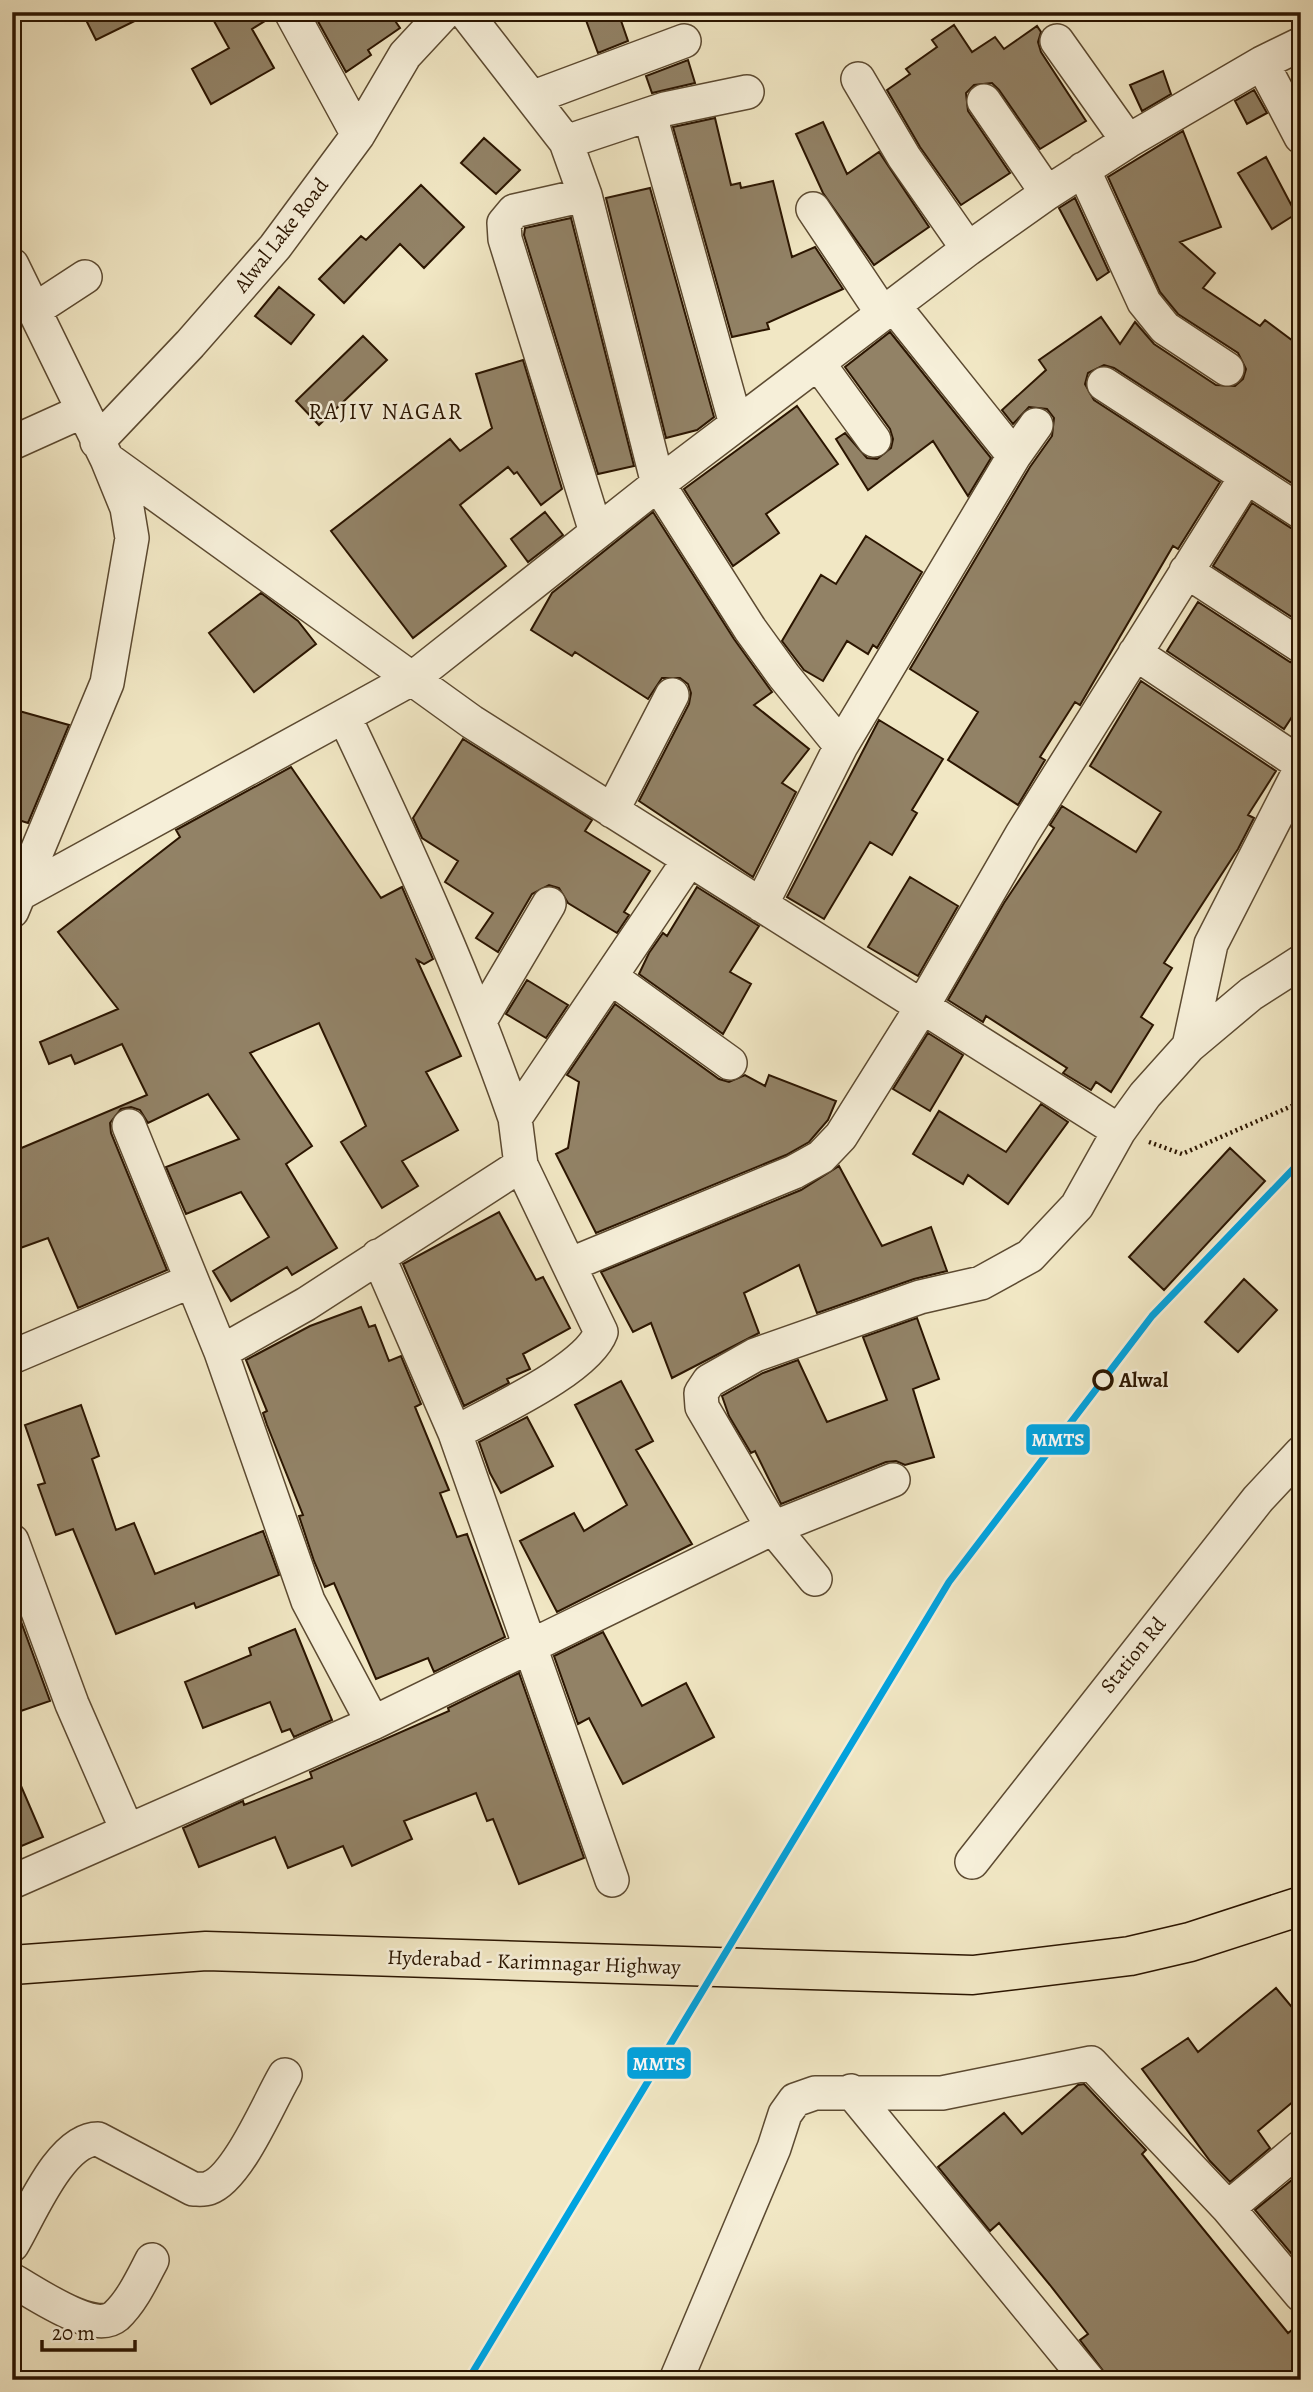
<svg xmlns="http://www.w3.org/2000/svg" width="1313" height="2392" font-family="Alegreya,serif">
<rect width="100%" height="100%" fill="#f1e7c4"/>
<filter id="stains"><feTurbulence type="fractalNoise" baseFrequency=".00286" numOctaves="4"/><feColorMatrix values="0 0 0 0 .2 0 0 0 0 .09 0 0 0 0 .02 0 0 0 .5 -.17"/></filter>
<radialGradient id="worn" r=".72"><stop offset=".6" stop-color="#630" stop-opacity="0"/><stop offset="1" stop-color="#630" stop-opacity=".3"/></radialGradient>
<!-- building -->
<path fill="#928266" stroke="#2b1500" stroke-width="2" d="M82,12H153L96,40Z
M229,12H272L273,16L252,29L274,68L211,104L192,69L229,48L214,21Z
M321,12H389L400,28L368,50L371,55L346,72L315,16Z
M583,12H618L628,41L598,53Z
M954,25L972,52L995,37L1004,49L1037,26L1041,32L1038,42L1041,52L1086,121L1040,149L999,90L992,83L974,85L966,93L968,111L1010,173L961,205L920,147L887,90L910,74L906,69L937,47L932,40Z
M688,60L695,83L652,93L646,76Z
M1163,71L1171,94L1142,111L1130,85Z
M1254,90L1267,113L1247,124L1235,101Z
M715,118L731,185L740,183L741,188L773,181L792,257L815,247L843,289L767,323L769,329L732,337L673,127Z
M823,122L847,174L879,152L929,227L874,265L823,193L796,134Z
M1183,131L1221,227L1180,242L1215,273L1203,288L1260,326L1265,320L1301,347V489L1114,368L1104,365L1088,373L1085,384L1094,400L1220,482L1178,549L1173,546L1080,705L1075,702L1040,757L1045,760L1018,805L948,760L978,712L910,669L1030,467L1052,436L1054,418L1047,409L1029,407L1013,424L1002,410L1046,370L1039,360L1101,317L1120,344L1135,322L1154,344L1216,385L1235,386L1243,379L1246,369L1238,353L1178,314L1160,292L1108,177Z
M484,138L520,170L496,194L461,163Z
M1266,157L1296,214L1272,229L1238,173Z
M421,185L464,227L424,268L400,244L344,303L319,279L361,236L366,240Z
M650,188L714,417L697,430L666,438L606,198Z
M1075,198L1109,272L1097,280L1059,208Z
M571,218L634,466L598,474L524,235L525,228Z
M279,287L314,315L291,344L255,316Z
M890,332L991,458L968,496L933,441L868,490L836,439L845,433L867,458L877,459L891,448L893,439L890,429L845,367Z
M363,336L387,360L319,425L296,401Z
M523,360L562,489L541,505L517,472L514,474L508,467L460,505L506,566L413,638L331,531L450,439L460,451L492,428L476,374Z
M797,406L838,464L766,514L779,533L733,566L684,489Z
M1252,503L1291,528L1301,531V623L1213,566Z
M545,512L563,535L528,562L511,539Z
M653,512L734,639L772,692L754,705L809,749L782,783L796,792L753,877L639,801L689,704L691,693L688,684L680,678H662L648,699L575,652L572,656L531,630L552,593Z
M866,536L922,572L877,648L873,645L868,654L847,641L823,681L804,670L782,641L821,575L836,584Z
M261,593L298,621L316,644L254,692L209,633Z
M1198,602L1290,662L1301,665V703L1284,729L1167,651Z
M1141,681L1276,771L1248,815L1254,818L1238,849L1164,963L1172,968L1141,1017L1153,1025L1111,1092L1096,1082L1091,1090L1063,1073L1067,1068L986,1016L983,1022L948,1000L1004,903L1054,828L1050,825L1062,806L1136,852L1161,812L1090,766Z
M12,709L69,725L28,823L12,818Z
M879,720L943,759L912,810L917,813L892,855L870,842L824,919L787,897Z
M463,739L592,820L585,831L650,871L624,912L629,915L617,933L568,903L559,888L549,885L532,894L498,952L476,938L493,913L445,882L458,861L422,838L413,818Z
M291,767L381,898L402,887L433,959L424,964L417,960L461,1056L426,1072L458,1130L402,1161L418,1186L382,1208L341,1142L366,1126L319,1023L250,1053L312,1146L286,1164L337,1248L292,1275L287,1267L231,1301L213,1271L269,1237L241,1192L186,1214L166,1167L239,1139L208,1094L148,1123L140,1110L131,1107L121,1109L110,1123L111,1133L167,1270L78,1308L48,1238L12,1251V1152L147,1095L122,1044L75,1064L71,1055L49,1064L40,1042L118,1009L58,932L180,837L176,830Z
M910,877L958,906L918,976L868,947Z
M697,887L759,926L730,972L751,984L723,1034L639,974L649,953L663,933L667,936Z
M527,980L568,1005L546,1038L506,1014Z
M615,1004L719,1079L729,1082L745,1075L765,1086L769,1075L836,1101L828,1120L809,1142L786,1155L596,1233L556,1154L568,1148L579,1082L567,1075Z
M928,1033L963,1055L930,1111L893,1089Z
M1041,1104L1068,1122L1008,1204L968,1175L963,1184L913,1154L939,1111L1006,1152Z
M1230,1148L1265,1181L1164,1290L1129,1257Z
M839,1166L882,1246L931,1227L947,1271L914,1279L817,1313L799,1265L744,1293L759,1333L672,1378L651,1323L633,1332L601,1272L801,1190Z
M499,1212L536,1280L543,1277L570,1328L523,1354L530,1369L507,1379L509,1383L464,1406L403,1264Z
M1244,1279L1277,1310L1238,1352L1205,1322Z
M361,1307L369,1327L375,1325L389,1361L401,1356L421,1404L415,1407L449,1490L440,1493L457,1537L467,1534L505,1637L434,1672L428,1658L376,1679L334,1583L325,1587L314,1561L299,1516L303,1515L267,1425L263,1413L267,1411L246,1360L310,1326Z
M917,1318L939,1379L913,1389L934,1457L905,1465L896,1461L886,1462L781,1504L755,1451L751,1453L729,1416L722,1396L763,1373L798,1360L827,1422L887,1400L863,1337Z
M621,1381L653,1441L636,1450L692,1544L557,1612L520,1541L574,1513L584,1531L627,1505L575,1405Z
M81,1405L99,1456L92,1459L116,1530L134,1523L155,1574L263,1531L279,1575L196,1608L194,1603L116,1634L73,1529L56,1535L38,1485L45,1483L25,1425Z
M527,1417L553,1466L501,1493L490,1473L479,1442Z
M12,1597L50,1701L12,1714Z
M295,1629L332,1720L294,1737L290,1729L282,1732L270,1702L203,1728L185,1682L251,1655L249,1648Z
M603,1632L642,1706L686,1683L714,1737L623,1784L589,1718L578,1724L554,1656Z
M519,1673L584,1858L519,1884L493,1819L487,1821L476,1793L404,1821L412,1839L352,1866L343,1846L288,1868L275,1837L199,1867L183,1828L243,1801L244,1805L312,1778L310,1772L449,1711L448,1708Z
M12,1765L43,1837L12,1850Z
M1276,1988L1301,2018V2095L1258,2131L1270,2148L1230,2182L1210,2161L1142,2069L1188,2038L1198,2052Z
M1084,2084L1146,2150L1142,2154L1288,2333L1301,2323V2380H1110L1080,2340L1088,2334L1050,2285L999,2223L990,2231L938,2167L1004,2113L1022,2134L1078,2085Z
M1298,2175L1301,2179V2265L1255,2210Z"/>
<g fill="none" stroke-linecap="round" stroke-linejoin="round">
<!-- minor casing -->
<g stroke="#5c4a31" stroke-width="36">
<path id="minor" d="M291,12L358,135
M465,12L566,142L585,195L658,484L750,629L784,676L841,746
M1057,41L1128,141
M1262,63L1301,137
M858,79L904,157L968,249
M534,97L684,41
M984,101L1047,193
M653,115V126L736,424
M566,142L665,109L747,92
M1083,169L1144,302L1165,328L1227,369
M585,195L514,211L504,223L505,239L596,532
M813,209L883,314
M12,265L107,459L127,508L132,538L107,683L12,911
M893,305L1014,456
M36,309L85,277
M818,363L874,440
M1104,384L1301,512
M97,442L190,344L275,247L358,135L405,55L445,12
M12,443L83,411
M107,459L472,722L1119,1131
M1186,571L1301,646
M1135,653L1301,764
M612,811L672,695
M21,893L344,716
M761,905L841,746L1014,456L1036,425
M612,978L730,1063
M481,1019L549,904
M1189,1046L1251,994L1301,962
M515,1118C467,980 407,848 344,716L413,678L658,484L968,249L1047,193L1128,141L1262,63L1301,44
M129,1126L221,1352L308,1601L373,1723
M378,1256L455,1433L612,1880
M569,1265L794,1172L821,1157L841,1136L922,1007L1022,834L1246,477
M221,1352L306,1304L521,1165L515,1118L689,860
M12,1357L191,1281
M455,1433C492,1412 587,1370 601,1332L521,1165
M12,1541L72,1704L127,1830
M815,1579L773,1528L702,1407L701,1393L709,1381L755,1355L920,1297L981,1283L1030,1256L1077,1206L1119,1131L1145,1095L1189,1046L1211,944L1301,768
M972,1862L1258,1499L1301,1453
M12,1882L373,1723L773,1528L893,1480
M851,2091L1088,2380
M1228,2208L1301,2147
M12,2245C30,2215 60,2139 98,2139L193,2189C198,2189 204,2190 209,2188C238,2178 269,2102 285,2075
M12,2280C34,2292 94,2335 116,2316C132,2301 142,2279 152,2260
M676,2380L774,2148L785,2114L795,2100L815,2093H942L1091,2063L1228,2208L1301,2295"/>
</g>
<!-- major casing -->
<g stroke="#2b1500" stroke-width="41">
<path id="major" d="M12,1965L206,1951L973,1975L1130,1956L1190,1942L1301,1906"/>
</g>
<!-- path -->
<path stroke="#2b1500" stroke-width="4.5" stroke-dasharray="2 3.5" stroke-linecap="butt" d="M1149,1142L1182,1154L1301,1102"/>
<!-- minor -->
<use href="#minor" stroke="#f6efd9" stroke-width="33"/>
<!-- major -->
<use href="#major" stroke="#f1e7c4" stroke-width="38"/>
<!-- rail-1 casing -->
<g stroke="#f6efd9" stroke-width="12">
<path id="rail-1" d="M468,2380L949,1582L1152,1316L1301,1161"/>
</g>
<!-- rail-1 -->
<use href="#rail-1" stroke="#00a3e0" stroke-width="7"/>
</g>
<!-- markers -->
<circle fill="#f6efd9" stroke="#2b1500" stroke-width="3.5" cx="1103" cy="1380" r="9"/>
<g text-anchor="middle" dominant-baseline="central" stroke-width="5" stroke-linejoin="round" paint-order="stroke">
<!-- street labels -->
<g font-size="21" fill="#2b1500" stroke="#f6efd9">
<text transform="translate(281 235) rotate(-52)">Alwal Lake Road</text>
<text transform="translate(1133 1655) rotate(-51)">Station Rd</text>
<text transform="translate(534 1962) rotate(2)">Hyderabad - Karimnagar Highway</text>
</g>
<!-- stop labels -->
<g font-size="21" font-weight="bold" fill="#2b1500" stroke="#f6efd9" text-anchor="start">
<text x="1119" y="1380">Alwal</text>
</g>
<!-- neighbourhood labels -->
<g font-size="23" letter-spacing="2" fill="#2b1500" stroke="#f6efd9">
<text x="386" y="411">RAJIV NAGAR</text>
</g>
</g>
<g stroke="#f6efd9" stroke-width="2.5">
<rect x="1025" y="1423" width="66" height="33" rx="7" fill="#00a3e0"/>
<rect x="626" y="2046" width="66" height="34" rx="7" fill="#00a3e0"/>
</g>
<g font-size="19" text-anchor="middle" font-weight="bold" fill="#fff">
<text x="1058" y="1446">MMTS</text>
<text x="659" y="2070">MMTS</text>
</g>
<!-- margin -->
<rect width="1313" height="2392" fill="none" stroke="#f1e7c4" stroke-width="42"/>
<rect x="14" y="14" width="1285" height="2364" fill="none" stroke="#2b1500" stroke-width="3.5"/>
<rect x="21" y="21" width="1271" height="2350" fill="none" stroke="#2b1500" stroke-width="2"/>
<!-- scale -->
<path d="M42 2340v10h93v-10" fill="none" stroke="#2b1500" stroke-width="3.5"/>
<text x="52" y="2340" font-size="21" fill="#2b1500" stroke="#f6efd9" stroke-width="5" paint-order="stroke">20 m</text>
<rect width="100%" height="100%" filter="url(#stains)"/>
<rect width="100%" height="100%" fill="url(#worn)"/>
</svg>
